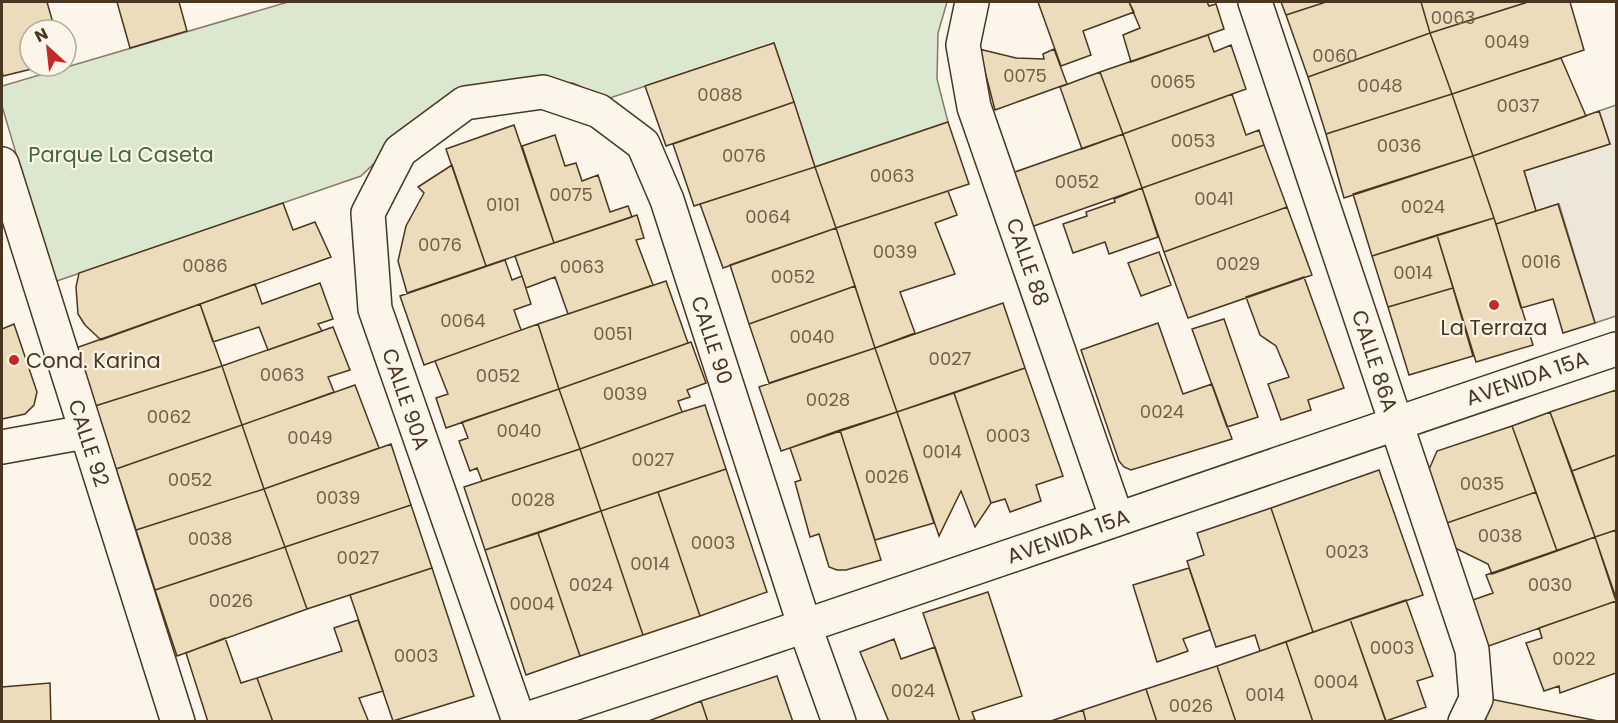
<svg xmlns="http://www.w3.org/2000/svg" width="1618" height="723" font-family="Poppins,sans-serif">
<rect width="100%" height="100%" fill="#fbf6e9"/>
<!-- green -->
<path fill="#dce7d0" stroke="#887966" stroke-width="1.5" d="M288,2H947L938,33L937,79L948,122L815,167L774,43L607,99L573,83L521,79L416,123L361,176L54,282L2,106V86Z"/>
<!-- parking -->
<path fill="#ede7d9" stroke="#887966" stroke-width="1.5" d="M1616,105V316L1595,323L1559,204L1536,211L1524,171L1610,144L1599,111Z"/>
<!-- building -->
<path fill="#ecdcbc" stroke="#4a3520" stroke-width="1.5" d="M2,2H47L55,30H30V66H44L3,76L2,70Z
M117,2H179L187,31L130,48Z
M1038,2H1129L1134,12L1083,31L1091,55L1061,66Z
M1129,2H1207L1209,6L1216,4L1224,29L1131,62L1123,35L1140,28Z
M1281,2H1326L1286,15Z
M1326,2H1421L1430,33L1308,77L1286,15Z
M1421,2H1528L1430,33Z
M1528,2H1570L1584,50L1452,94L1430,33Z
M1430,33L1452,94L1326,134L1308,77Z
M1208,35L1214,52L1231,45L1246,89L1123,134L1100,72Z
M774,43L794,102L666,146L645,86Z
M979,49L1016,58L1044,59L1043,54L1054,49L1067,84L995,110Z
M1561,58L1586,116L1473,156L1452,94Z
M1100,72L1123,134L1082,149L1060,87Z
M1232,94L1246,135L1259,130L1264,145L1142,188L1123,134Z
M1452,94L1473,156L1344,198L1326,134Z
M794,102L815,167L694,206L673,144Z
M1599,111L1610,144L1524,171L1536,211L1496,224L1473,156Z
M948,122L969,184L836,228L815,167Z
M514,125L554,243L486,266L446,149Z
M1123,134L1142,188L1031,227L1012,173Z
M555,135L565,166L576,163L582,181L598,175L610,212L628,206L632,217L554,243L522,146Z
M1264,145L1287,207L1164,252L1142,188Z
M1473,156L1494,218L1372,256L1353,194Z
M452,165L486,266L407,293L398,261L406,226L424,193L418,187Z
M815,167L836,228L723,268L700,204Z
M1142,188L1158,237L1109,254L1105,242L1073,253L1063,224L1087,216L1086,212L1115,202L1114,199Z
M948,191L957,215L935,223L955,274L900,292L915,333L875,348L836,228Z
M283,203L293,230L315,222L331,257L101,340L85,325L78,314L76,287L79,273Z
M1558,204L1595,323L1563,333L1553,299L1521,308L1496,224Z
M1287,207L1312,275L1188,318L1164,252Z
M637,215L644,238L636,240L653,285L568,314L555,277L526,288L515,256Z
M1494,218L1533,345L1476,362L1437,235Z
M836,228L855,286L749,324L730,265Z
M1437,235L1453,288L1388,307L1372,256Z
M1159,252L1171,285L1141,296L1128,263Z
M505,260L512,280L522,276L531,304L514,310L521,330L424,365L400,296Z
M1304,277L1344,388L1308,400L1311,410L1281,420L1268,384L1289,377L1276,346L1260,335L1246,297Z
M666,281L688,343L559,389L538,324Z
M320,283L333,319L318,324L322,331L268,350L259,327L213,342L200,304L255,284L262,304Z
M855,286L875,348L769,383L749,324Z
M1453,288L1473,356L1409,375L1388,307Z
M1003,303L1025,368L897,412L875,348Z
M200,304L222,366L95,406L76,348Z
M1224,319L1258,417L1227,427L1192,329Z
M1158,323L1183,394L1212,384L1232,439L1131,470L1124,467L1119,461L1081,350Z
M14,324L37,392L34,405L25,414L2,419V329Z
M538,324L559,389L446,428L436,398L448,394L435,361Z
M333,327L350,370L328,377L334,392L242,425L222,366Z
M691,342L706,383L687,390L690,397L678,401L682,412L580,449L559,389Z
M875,348L897,412L781,451L759,387Z
M222,366L242,425L116,469L95,406Z
M1025,368L1063,476L1036,485L1041,501L1010,512L1005,499L991,503L954,393Z
M355,385L379,448L264,489L242,425Z
M559,389L580,449L482,481L477,468L470,471L459,441L468,438L462,422Z
M1616,390V455L1572,471L1550,412Z
M954,393L991,503L975,527L961,491L939,536L897,412Z
M705,405L726,469L601,511L580,449L682,412Z
M897,412L934,523L875,540L840,430Z
M1550,412L1595,537L1557,551L1512,426Z
M242,425L264,489L136,530L116,469Z
M1512,426L1536,492L1444,524L1427,474L1437,451Z
M840,430L881,560L846,570H837L829,567L819,534L810,537L795,482L801,480L790,448Z
M391,444L411,505L285,547L264,489Z
M580,449L601,511L485,550L464,487Z
M1616,455V530L1595,537L1572,471Z
M726,469L767,592L700,616L658,492Z
M1379,470L1423,595L1313,632L1271,508Z
M264,489L285,547L155,590L136,530Z
M658,492L700,616L643,635L601,511Z
M1536,492L1557,551L1492,574L1488,564L1451,546L1444,524Z
M411,505L432,568L307,609L285,547Z
M1271,508L1313,632L1260,651L1255,635L1216,647L1187,561L1204,555L1197,533Z
M601,511L643,635L580,656L538,533Z
M1616,530V598L1595,537Z
M538,533L580,656L526,675L485,550Z
M1595,537L1616,601L1483,648L1467,602L1493,593L1486,575Z
M285,547L307,609L177,656L155,590Z
M432,568L474,696L393,721L350,595Z
M1189,568L1210,630L1183,639L1188,651L1157,662L1133,585Z
M988,592L1022,696L972,712L975,720L960,722L923,613Z
M1406,600L1433,676L1417,681L1426,707L1386,721L1350,619Z
M1616,601V673L1560,693L1559,686L1544,691L1526,643L1542,638L1539,628Z
M1350,619L1386,722H1313L1286,642Z
M358,620L383,691L359,698L368,720L362,722H273L257,678L342,651L334,628Z
M225,638L241,683L257,678L273,722H208L186,653Z
M894,639L901,659L935,647L960,722H889L860,652Z
M1286,642L1313,722H1236L1217,666Z
M1217,666L1236,722H1157L1146,689Z
M777,676L793,722H708L701,701Z
M50,683L51,722H2V687Z
M1146,689L1157,722H1086L1083,710Z
M1490,699L1603,722H1485Z
M701,701L708,722H646Z
M1083,710L1086,722H1048Z"/>
<g fill="none" stroke-linecap="round" stroke-linejoin="round">
<!-- street casing -->
<g stroke="#4a3520" stroke-width="36">
<path id="street" d="M972,2L963,45L974,107L1117,519
M1255,2L1472,650L1476,699L1465,722
M2,164L178,722
M2,447L85,432
M519,721L375,309L368,213L400,151L465,103L543,92L599,111L643,144L667,200L805,627L839,722
M518,722C886,601 1250,472 1616,349"/>
</g>
<!-- street -->
<use href="#street" stroke="#fbf6e9" stroke-width="33"/>
</g>
<!-- markers -->
<g fill="#c62828" stroke="#fbf6e9" stroke-width="2">
<circle cx="1494" cy="305" r="6"/>
<circle cx="14" cy="360" r="6"/>
</g>
<g text-anchor="middle" dominant-baseline="central" stroke-width="4.5" stroke-linejoin="round" paint-order="stroke">
<!-- number labels -->
<g font-size="18" fill="#725f47">
<text x="1453" y="17">0063</text>
<text x="1507" y="41">0049</text>
<text x="1335" y="55">0060</text>
<text x="1025" y="75">0075</text>
<text x="1173" y="81">0065</text>
<text x="1380" y="85">0048</text>
<text x="720" y="94">0088</text>
<text x="1518" y="105">0037</text>
<text x="1193" y="140">0053</text>
<text x="1399" y="145">0036</text>
<text x="744" y="155">0076</text>
<text x="892" y="175">0063</text>
<text x="1077" y="181">0052</text>
<text x="571" y="194">0075</text>
<text x="1214" y="198">0041</text>
<text x="503" y="204">0101</text>
<text x="1423" y="206">0024</text>
<text x="768" y="216">0064</text>
<text x="440" y="244">0076</text>
<text x="895" y="251">0039</text>
<text x="1541" y="261">0016</text>
<text x="1238" y="263">0029</text>
<text x="205" y="265">0086</text>
<text x="582" y="266">0063</text>
<text x="1413" y="272">0014</text>
<text x="793" y="276">0052</text>
<text x="463" y="320">0064</text>
<text x="613" y="333">0051</text>
<text x="812" y="336">0040</text>
<text x="950" y="358">0027</text>
<text x="282" y="374">0063</text>
<text x="498" y="375">0052</text>
<text x="625" y="393">0039</text>
<text x="828" y="399">0028</text>
<text x="1162" y="411">0024</text>
<text x="169" y="416">0062</text>
<text x="519" y="430">0040</text>
<text x="1008" y="435">0003</text>
<text x="310" y="437">0049</text>
<text x="942" y="451">0014</text>
<text x="653" y="459">0027</text>
<text x="887" y="476">0026</text>
<text x="190" y="479">0052</text>
<text x="1482" y="483">0035</text>
<text x="338" y="497">0039</text>
<text x="533" y="499">0028</text>
<text x="1500" y="535">0038</text>
<text x="210" y="538">0038</text>
<text x="713" y="542">0003</text>
<text x="1347" y="551">0023</text>
<text x="358" y="557">0027</text>
<text x="650" y="563">0014</text>
<text x="591" y="584">0024</text>
<text x="1550" y="584">0030</text>
<text x="231" y="600">0026</text>
<text x="532" y="603">0004</text>
<text x="1392" y="647">0003</text>
<text x="416" y="655">0003</text>
<text x="1574" y="658">0022</text>
<text x="1336" y="681">0004</text>
<text x="913" y="690">0024</text>
<text x="1265" y="694">0014</text>
<text x="1191" y="705">0026</text>
</g>
<!-- park labels -->
<g font-size="21" fill="#436837" stroke="#fbf6e9">
<text x="121" y="154">Parque La Caseta</text>
</g>
<!-- street labels -->
<g font-size="21" fill="#4a3520" stroke="#fbf6e9">
<text transform="translate(1028 262) rotate(71)">CALLE 88</text>
<text transform="translate(712 340) rotate(72)">CALLE 90</text>
<text transform="translate(1375 361) rotate(72)">CALLE 86A</text>
<text transform="translate(1527 378) rotate(-19)">AVENIDA 15A</text>
<text transform="translate(406 399) rotate(71)">CALLE 90A</text>
<text transform="translate(89 443) rotate(72)">CALLE 92</text>
<text transform="translate(1068 536) rotate(-19)">AVENIDA 15A</text>
</g>
<!-- poi labels -->
<g font-size="21" fill="#4a3520" stroke="#fbf6e9">
<text x="1494" y="327">La Terraza</text>
<text x="26" y="360" text-anchor="start">Cond. Karina</text>
</g>
</g>
<!-- border -->
<rect width="1618" height="723" fill="none" stroke="#4a3520" stroke-width="6"/>
<!-- north arrow -->
<g transform="translate(48 48) rotate(333)"><circle r="28" fill="#fbf6e9" stroke="#b4a999" stroke-width="1.5"/>
<path d="M0-4.5L10 22L0 15L-10 22Z" fill="#c62828"/>
<text y="-9" font-size="16" font-weight="bold" text-anchor="middle" fill="#4a3520">N</text>
</g>
</svg>
